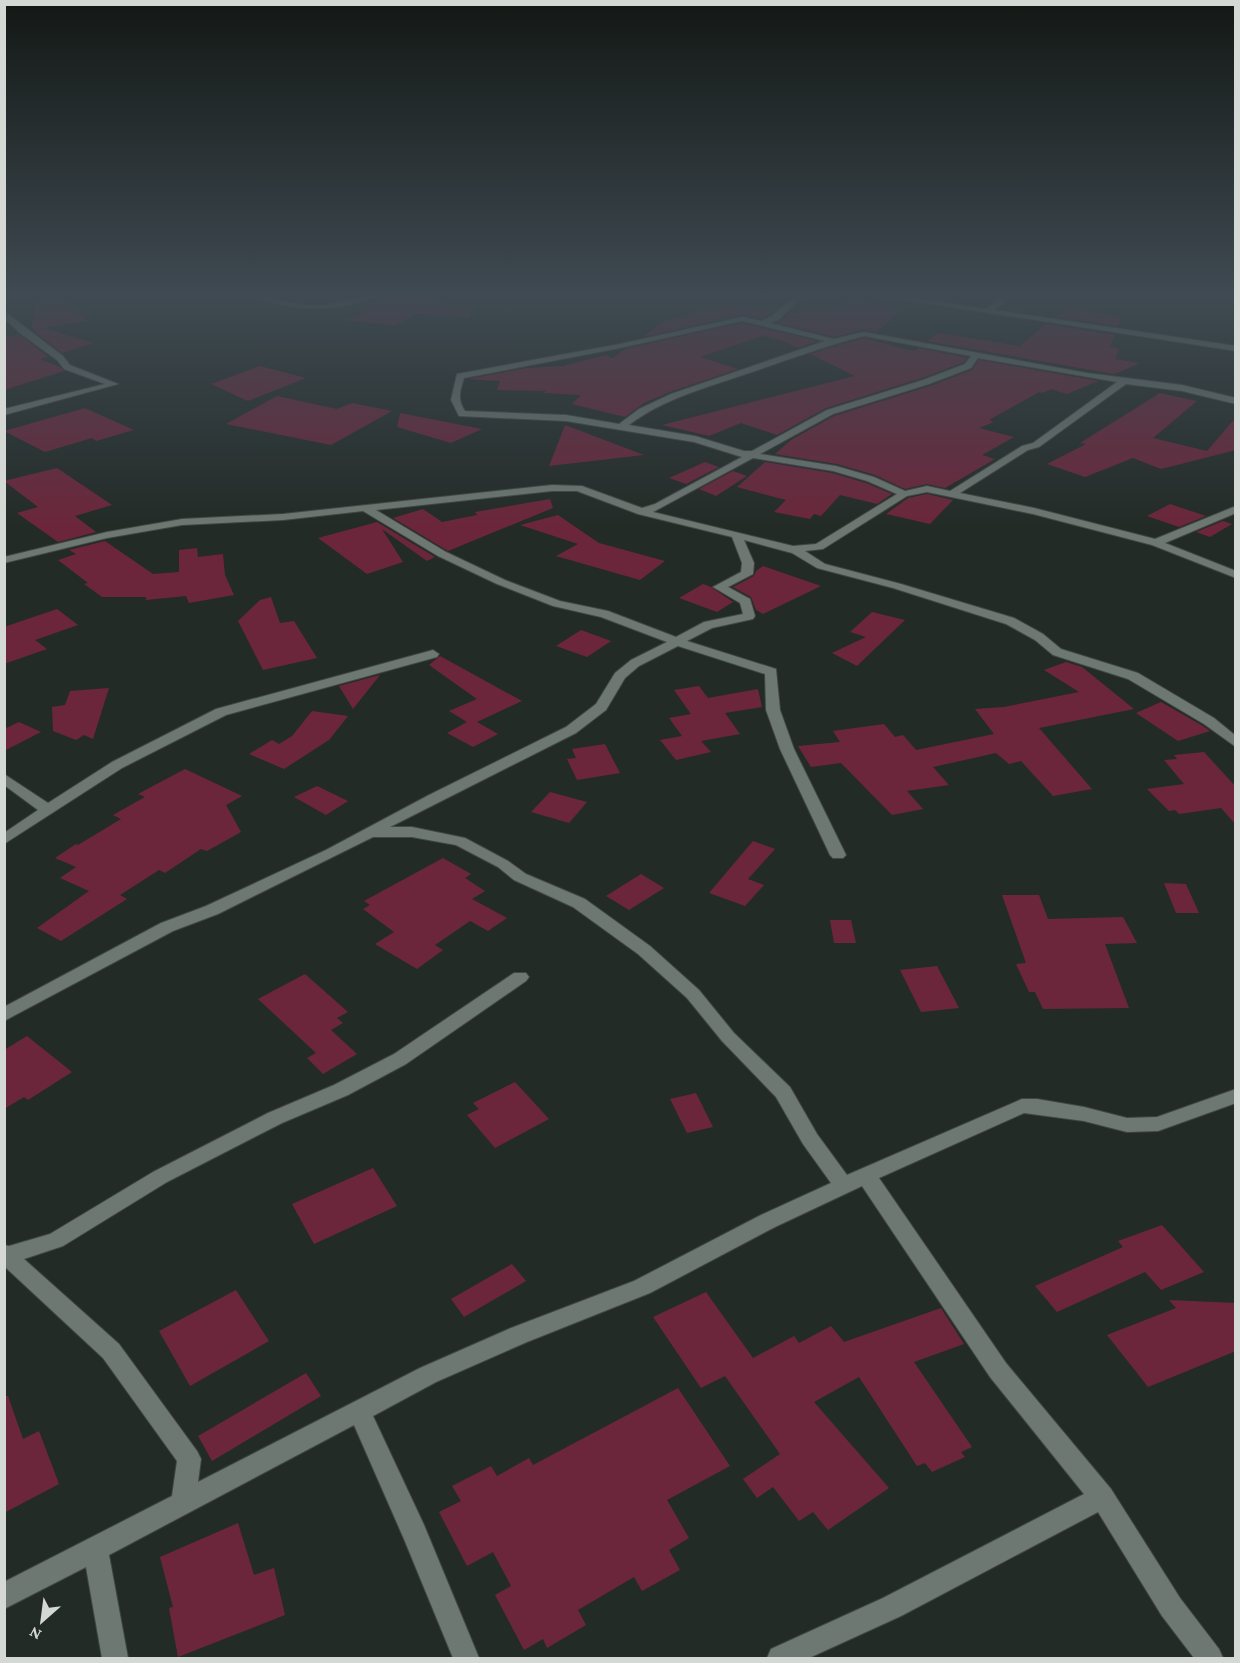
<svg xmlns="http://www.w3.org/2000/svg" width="1240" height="1663" font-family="'Crimson Pro',serif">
<rect width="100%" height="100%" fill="#232b27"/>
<!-- building -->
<path fill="#6c263b" d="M34,294H58L88,321L44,328L93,343L62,353L32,329Z
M402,294H421L470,312L469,318L416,314L395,326L344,320L372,308L362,304Z
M847,300L903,308L877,332L863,330L834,337L778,323L790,312L800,313L802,309L834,311Z
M725,303L776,310L761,319L742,315L643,337L664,321Z
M1068,309L1122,316L1118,326L1054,317Z
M742,323L817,341L798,348L784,341L762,336L700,357L738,369L670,392L644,403L625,417L572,404L581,395L544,393L546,391L497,390L500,381L468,379L527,368L563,366L606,355L613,358L625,349Z
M1046,324L1115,335L1110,347L1119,349L1115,359L1140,363L1114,374L927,341L938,333L1020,346Z
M18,334L49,357L40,359L60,367L64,371L4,390V338Z
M864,338L904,349L915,351L919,348L967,358L964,362L922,378L826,408L777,435L741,423L709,436L662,425L855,376L810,354Z
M979,360L1098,381L1067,394L1051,389L1043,393L1039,392L989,420L994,422L979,428L1014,437L982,455L995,459L945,488L927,484L905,489L875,475L837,464L775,454L791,440L834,416L930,386L972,370Z
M260,366L306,378L248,401L211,384Z
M1160,393L1197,401L1153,438L1207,451L1236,417V450L1161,469L1133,458L1085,477L1047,464L1086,444L1080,443Z
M277,396L337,409L352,403L392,411L331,445L226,424Z
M85,408L134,430L96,441L92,438L45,452L4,431Z
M400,413L482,429L451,443L397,427Z
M565,425L644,455L549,466Z
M705,462L719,467L686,484L669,478Z
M765,462L832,473L866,483L892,494L877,504L840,495L821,516L814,514L810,519L774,512L786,500L737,487Z
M57,468L112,505L75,516L96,532L58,542L17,513L38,507L4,481Z
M733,471L747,476L716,496L699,489Z
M927,494L953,500L930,524L886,514L908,498Z
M550,499L553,508L448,551L393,518L423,509L442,522L477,515L475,512Z
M1170,504L1206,516L1179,527L1147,516Z
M558,515L599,543L665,561L640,580L556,556L578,544L520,525Z
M1223,521L1232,524L1210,537L1196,532Z
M377,522L435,557L427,561L382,529L403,562L367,574L318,538Z
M105,541L153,574L179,572V550L197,548L198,557L223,554L225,575L234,595L189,603L186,596L146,600V597H102L84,584L88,583L58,560L76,554L69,550Z
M763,566L789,575L821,586L763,614L756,610L751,597L733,587L754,576L756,571Z
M703,584L711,587L733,602L717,612L679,598Z
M271,597L280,623L294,621L317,658L263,670L238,621L260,600Z
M57,609L78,625L35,640L47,649L4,664V627Z
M872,612L905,620L857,666L832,653L866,637L850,632Z
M581,630L611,641L587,657L556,646Z
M440,656L522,701L477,722L498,734L473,747L447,733L467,722L449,711L477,699L429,665Z
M1066,662L1082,667L1134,709L1039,728L1092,789L1053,796L1021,761L1009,764L996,753L933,767L949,785L907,791L923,809L892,815L841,763L811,767L798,746L840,742L833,731L884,724L895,737L903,735L916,750L994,734L975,709L1004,707L1079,692L1044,670Z
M380,675L353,709L339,686Z
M699,686L708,698L758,689L762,707L725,713L740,734L701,741L711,752L676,760L660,740L682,736L669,718L691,714L674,690Z
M109,688L93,739L84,735L76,740L53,731L52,707L65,705L70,691Z
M1161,702L1203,726L1210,731L1178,741L1136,713Z
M312,711L348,716L329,740L284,769L249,754L272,740L279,744L292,736Z
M19,722L41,732L4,751V729Z
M605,744L620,773L577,780L567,759L576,758L572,749Z
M1204,752L1236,787V825L1221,808L1179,814L1175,810L1169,811L1147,789L1184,784L1164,760L1177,759L1174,755Z
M185,769L242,796L226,805L241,832L207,851L201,849L165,873L159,870L120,895L127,899L61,941L37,928L89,891L60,878L76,867L55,858L76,844L78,845L121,819L113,815L145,797L138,794Z
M317,786L348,801L326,815L294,797Z
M550,792L587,802L569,823L531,812Z
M753,841L775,849L748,879L764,885L745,906L709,893Z
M443,858L471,874L465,878L485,891L472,899L507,918L488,931L470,921L435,945L443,950L417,969L375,944L394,932L363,909L370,905L364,901Z
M641,874L664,888L629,910L606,896Z
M1164,883L1186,884L1199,913H1176Z
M1002,895H1039L1048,919L1123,917L1137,943L1105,944L1129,1008L1043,1009L1035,992H1029L1016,964L1026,963Z
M830,920H851L856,943H834Z
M937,966L959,1008L921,1012L900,970Z
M305,974L348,1012L337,1018L343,1023L331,1030L357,1054L323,1074L307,1058L316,1053L258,999Z
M27,1036L72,1072L28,1100L24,1097L4,1109V1050Z
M515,1082L549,1119L495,1148L467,1115L479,1109L473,1103Z
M696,1093L713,1127L687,1133L670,1099Z
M373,1168L397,1206L314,1244L292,1204Z
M1162,1225L1204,1272L1161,1290L1145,1272L1057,1312L1035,1286L1123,1247L1118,1241Z
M512,1264L526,1281L464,1317L451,1299Z
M236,1290L269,1341L190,1386L159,1331Z
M706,1292L753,1358L794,1336L799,1343L831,1326L844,1342L941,1308L964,1344L914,1362L972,1447L961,1452L965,1457L932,1472L925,1463L917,1466L859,1377L814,1402L889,1488L828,1530L813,1512L799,1521L773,1487L757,1498L743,1479L780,1454L725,1376L701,1388L653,1317Z
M1169,1300L1236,1303V1351L1148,1387L1107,1335L1176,1308Z
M306,1373L321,1396L212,1461L198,1436Z
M678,1388L730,1466L667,1500L689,1538L669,1550L680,1570L642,1591L634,1577L578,1610L586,1625L547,1648L543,1639L524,1650L495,1595L511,1586L493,1552L467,1566L439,1512L461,1501L452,1486L491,1466L497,1476L529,1458L533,1465Z
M4,1396H8L23,1439L39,1431L59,1484L4,1513Z
M238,1523L254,1575L274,1568L285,1615L178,1657L169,1608L173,1607L160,1557Z"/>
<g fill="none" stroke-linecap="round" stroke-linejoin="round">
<!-- minor casing -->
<g stroke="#414743" stroke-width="2">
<path id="minor" d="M250,294C269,294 286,303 306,305C331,309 356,294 381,294C344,313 287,313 250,294Z
M798,294H806L778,320L770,323L834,339L864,332L1087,373L1182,385L1236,398V404L1182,391L1126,384L1039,447L1028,450L960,493L1034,508L1155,539L1236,506V513L1165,543L1236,571V578L1152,545L1033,514L927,492L907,496L823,549L805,551L825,564L901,584L1014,618L1043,634L1061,649L1138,673L1214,718L1236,736V747L1204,724L1128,679L1053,655L1035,640L1006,624L893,588L817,568L792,553L744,540L754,563L753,574L728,587L750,599L755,616L753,619L712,628L687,641L776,669L780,710L794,749L846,855L843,858H833L830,855L780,749L766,710L765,674L678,646L639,666L625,678L606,710L576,733L390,827H412L465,838L508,861L526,874L585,899L650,946L699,990L734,1033L790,1087L817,1134L847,1175L1022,1099H1037L1084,1107L1127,1118L1157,1117L1236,1089V1103L1158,1131L1127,1132L1084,1121L1024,1113L879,1178L1006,1363L1111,1489L1180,1598L1219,1649L1223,1658H1194L1162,1616L1098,1512L901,1616L809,1658H767L771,1649L883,1598L1084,1494L990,1377L862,1186L775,1227L650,1293L527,1342L436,1382L373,1416L424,1525L479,1658H453L404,1539L354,1425L109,1555L128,1658H102L86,1567L4,1609V1582L172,1496L177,1461L103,1358L4,1266V1245L9,1246L50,1234L153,1172L268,1113L334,1085L394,1054L514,973H526L529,977L526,981L406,1064L348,1095L282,1123L167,1182L63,1246L24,1259L119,1344L197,1451L201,1459L198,1482L420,1368L511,1328L634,1281L761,1215L831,1183L803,1144L776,1097L722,1041L687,998L638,954L573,907L514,880L498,867L456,845L412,837H373L218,914L173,931L4,1021V1007L161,923L206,906L326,850L429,795L566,727L596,704L615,673L631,660L667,642L601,617L553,606L497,584L438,556L363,511L283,520L182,525L107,538L4,563V557L107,532L182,519L283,514L552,485L582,486L642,508L655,504L742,457L694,442L566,421L459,416L451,400L457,374L620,344L742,317L761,321L772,316ZM742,321L825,341L671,394L639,409L619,424L566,415L465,411C457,400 460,390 464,378L620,348ZM864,336L971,356L965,364L923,380L827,410L752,451H744L695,436L629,425C663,399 705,388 746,374C785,361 824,346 864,336ZM978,358L1117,382L1033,443L1022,446L950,491L927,486L905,491L874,477L836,466L760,454L833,414L929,384L971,368ZM753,458L833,471L867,481L897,494L816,544L793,546L653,512ZM552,491H577L638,514L732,537L742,563L741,572L713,587L740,603L743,614L704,622L676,637L608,611L560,601L505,580L446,552L376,510Z
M866,294H886L986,309L1005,294H1013L994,310L1236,346V351Z
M4,311L63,356L70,365L118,384L4,415V409L105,384L64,369L57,360L21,334L4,318Z
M433,650L439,654L437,657L226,715L122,768L4,844V833L38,810L4,785V774L48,803L112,762L216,709Z"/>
</g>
<!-- minor -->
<use href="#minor" fill="#6e7872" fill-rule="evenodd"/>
</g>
<!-- sky -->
<linearGradient id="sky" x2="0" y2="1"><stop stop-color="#131815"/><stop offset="0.56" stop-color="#3f4a52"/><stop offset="1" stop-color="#3f4a52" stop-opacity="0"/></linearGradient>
<rect width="1240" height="527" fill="url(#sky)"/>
<!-- border -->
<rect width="1240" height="1663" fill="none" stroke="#d4d9d5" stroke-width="12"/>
<!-- north arrow -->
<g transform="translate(42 1621) rotate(208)" stroke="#232b27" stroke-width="4.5" paint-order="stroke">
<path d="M0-4.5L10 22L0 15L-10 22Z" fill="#d4d9d5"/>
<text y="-9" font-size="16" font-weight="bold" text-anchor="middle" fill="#d4d9d5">N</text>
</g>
</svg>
